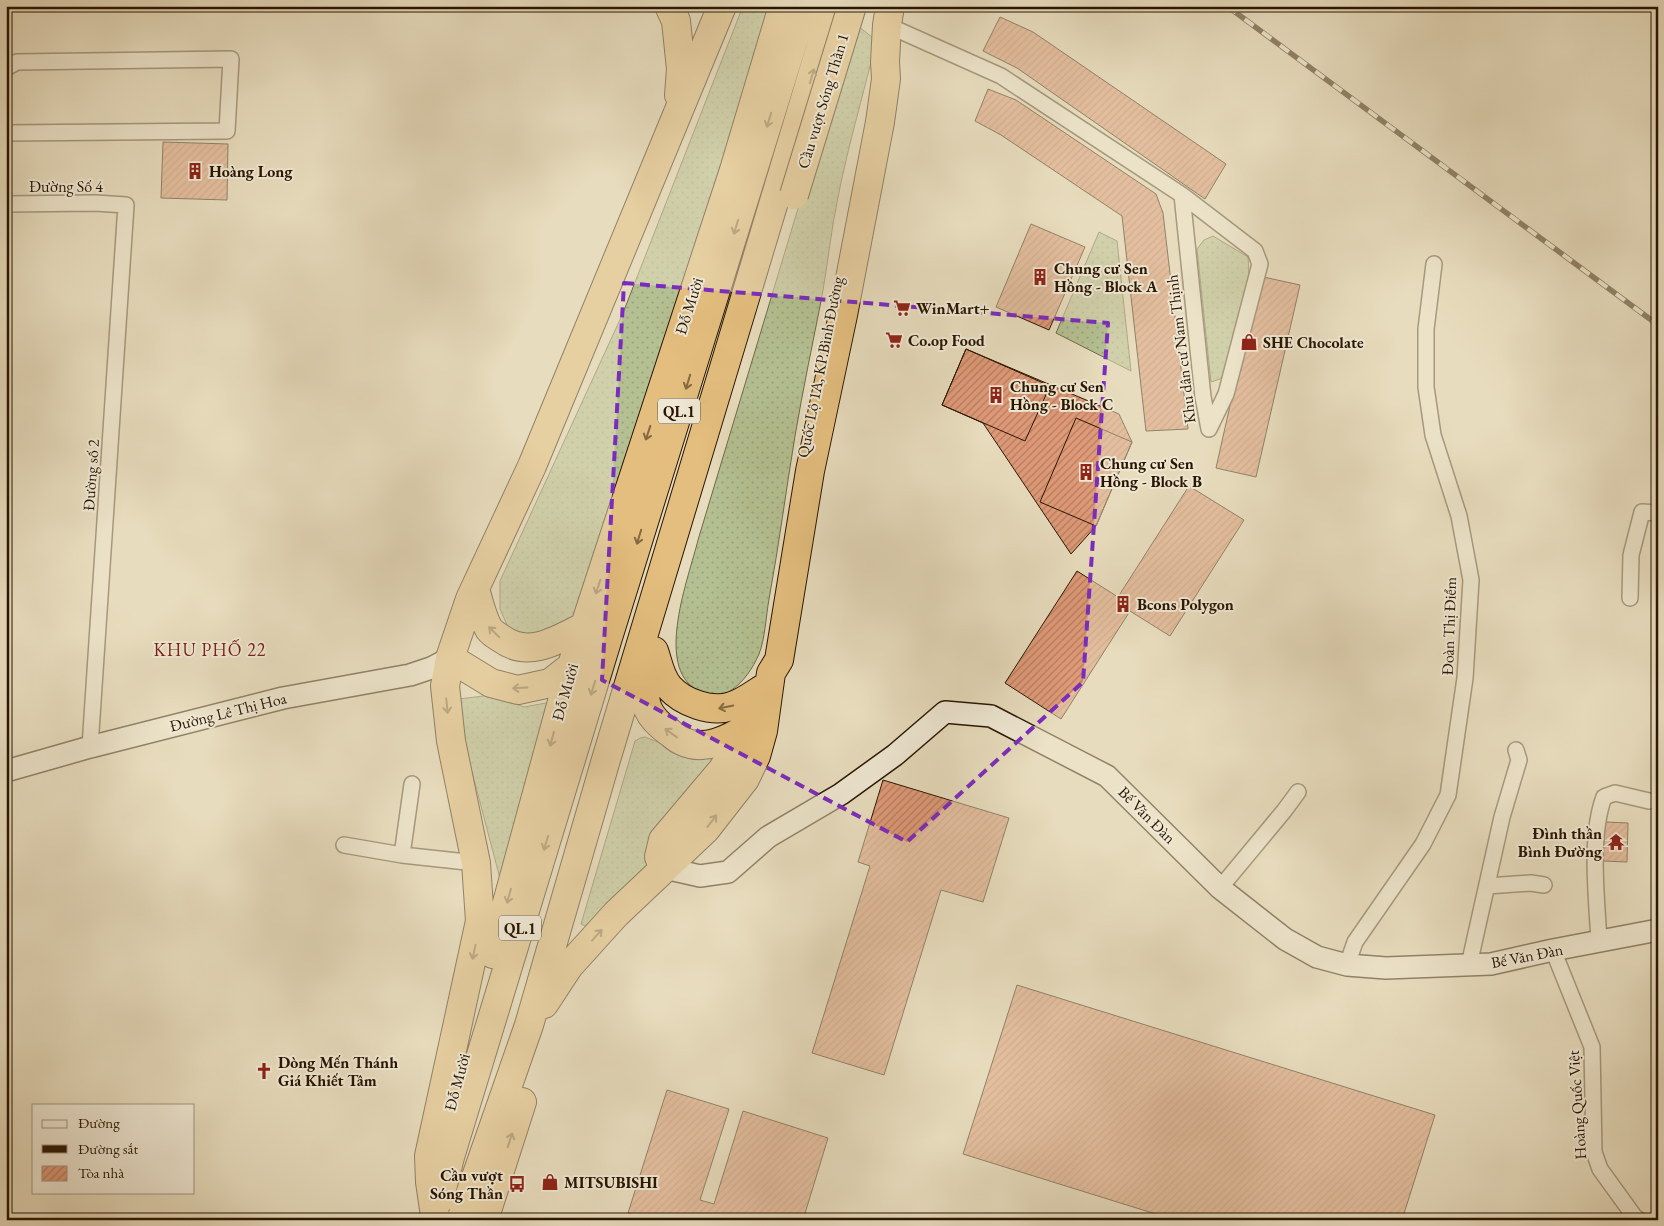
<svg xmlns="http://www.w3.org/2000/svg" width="1664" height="1226" font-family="'EB Garamond',serif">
<defs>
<pattern id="grass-dots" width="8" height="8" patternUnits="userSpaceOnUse" patternTransform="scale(1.25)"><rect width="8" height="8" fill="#b4c092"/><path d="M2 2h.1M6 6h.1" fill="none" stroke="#9ba47c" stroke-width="1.8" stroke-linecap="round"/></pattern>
<pattern id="building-hatch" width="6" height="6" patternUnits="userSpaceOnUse" patternTransform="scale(1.25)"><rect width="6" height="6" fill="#df9a78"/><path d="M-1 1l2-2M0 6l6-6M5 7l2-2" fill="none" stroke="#b57c60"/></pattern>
</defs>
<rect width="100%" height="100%" fill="#e7dcbd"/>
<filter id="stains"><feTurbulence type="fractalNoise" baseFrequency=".004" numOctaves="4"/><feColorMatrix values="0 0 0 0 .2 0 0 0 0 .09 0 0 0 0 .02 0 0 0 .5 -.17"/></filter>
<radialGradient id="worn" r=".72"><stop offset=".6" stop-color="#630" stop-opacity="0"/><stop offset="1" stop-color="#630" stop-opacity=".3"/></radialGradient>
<!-- grass -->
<path fill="url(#grass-dots)" stroke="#6e6a49" d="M743,6H770L621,499L581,605L565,629L558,637L511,634L500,609V581L623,313Z
M854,23L872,37L875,46C863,96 848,146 838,197C831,230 828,263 822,296C813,342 803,389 795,436C786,490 779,545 769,599C766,616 765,639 759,654C753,668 743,683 730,691C720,697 707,696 697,690C654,666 689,577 698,540Z
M1099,232L1117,241L1131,371L1056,333Z
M1213,236L1248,257L1249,274L1226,371L1220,379L1211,382L1197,249L1204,240Z
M491,695L524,707L546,703L556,705L503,890L460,726L459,699Z
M645,737L678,750L728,755L652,863L585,926L581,924L635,741L640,738Z"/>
<!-- building -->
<path fill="url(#building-hatch)" stroke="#291500" d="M1000,17L1033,32L1226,164L1205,199L1017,68L983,51Z
M988,89L1016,100L1156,194L1163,213L1188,429L1146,431L1122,216L1001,135L975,121Z
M163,142L228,144L227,200L161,198Z
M1031,224L1085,247L1049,330L996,307Z
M1259,276L1300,285L1256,477L1216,468Z
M966,349L1050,386L1025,441L942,405Z
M966,349L1119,414L1132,442L1096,526L1071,554L983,423L942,405Z
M1076,418L1132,442L1096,526L1040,502Z
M1189,486L1244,520L1170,636L1130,611L1061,719L1005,683L1077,571L1118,597Z
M883,780L1009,818L983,902L941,890L884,1075L812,1053L870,866L858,862Z
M1605,822L1628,823L1627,862L1603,861Z
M1017,985L1435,1115L1402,1220H1175L963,1154Z
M667,1090L729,1109L700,1200L714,1204L743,1111L828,1138L803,1220H649L628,1213Z"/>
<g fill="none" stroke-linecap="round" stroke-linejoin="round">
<!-- street casing -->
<g stroke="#58472f" stroke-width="18">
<path id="street" d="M887,25L1001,76L1182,195L1255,251L1260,264L1226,394L1209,429
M6,68L17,62L231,59L227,131L6,133
M1182,195L1203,397L1209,429
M6,204L95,203L126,205L90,747
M1630,598L1631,555L1642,512L1658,513
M344,845L402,855L476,863
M402,855L412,784
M1487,886L1531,883L1544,885
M1220,888L1284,811L1298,792
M1599,942C1597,899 1589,837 1604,797L1615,793L1649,801
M1553,950L1592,1047L1594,1152L1600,1169L1634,1216L1639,1220
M1347,965L1355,942L1423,844L1448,795L1465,678L1471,580L1459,516L1433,435L1426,387V329L1434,264
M1469,965L1502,817L1519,760L1516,750"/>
</g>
<!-- secondary casing -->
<g stroke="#291500" stroke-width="24">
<path id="secondary" d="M6,771L90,747L283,698L410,675L431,668L450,658
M665,868L700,876L728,872L768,837L841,794L895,755L945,712L991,716L1107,776L1220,888L1285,939L1317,957L1347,965L1386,968L1491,964L1553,950L1658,930"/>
</g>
<!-- highway casing -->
<g stroke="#291500" stroke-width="30">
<path id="highway" d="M669,6L676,21L681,69L679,95
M475,589C479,602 482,617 489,629C492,633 497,636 502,639C529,659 559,639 585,626
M654,651C658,662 660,677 669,687C683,703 712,713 732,706C745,702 758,691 769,685
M450,658L491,683L518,690L550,683L577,662
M646,658C645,674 642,694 648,709C652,718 662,727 669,732C673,735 677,739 682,741C704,752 729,739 748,727
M665,868L659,857L663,840L723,769L760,704
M493,954L572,665L734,170L783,6
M544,1004L569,966L616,914L706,829L745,779L756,756L763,731L771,673L779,660L810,471L843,315L880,122L886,79L885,62L887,25L890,6
M439,1200L450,1157L607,641L804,6
M435,1216L430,1182L429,1156L480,921L476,863L451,741L445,686L450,658L470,599L532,466L722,6
M461,1220L529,1025L605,763L833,6
M484,1220L522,1102"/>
</g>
<!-- street -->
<use href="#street" stroke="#efe8d4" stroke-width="15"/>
<!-- secondary -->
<use href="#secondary" stroke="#efe8d4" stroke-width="21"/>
<!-- highway -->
<use href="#highway" stroke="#e4be7e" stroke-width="28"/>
<!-- rail casing -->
<g stroke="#291500" stroke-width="5.5">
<path id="rail" d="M1227,6L1658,325"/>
</g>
<!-- rail -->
<use href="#rail" stroke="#efe8d4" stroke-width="4" stroke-dasharray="11" stroke-linecap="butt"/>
<!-- highway-bridge casing -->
<g stroke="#291500" stroke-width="30" stroke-linecap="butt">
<path id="highway-bridge" d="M794,195L852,6"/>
</g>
<!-- highway-bridge -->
<use href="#highway-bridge" stroke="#e4be7e" stroke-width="28"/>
</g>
<!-- one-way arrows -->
<defs><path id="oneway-shaft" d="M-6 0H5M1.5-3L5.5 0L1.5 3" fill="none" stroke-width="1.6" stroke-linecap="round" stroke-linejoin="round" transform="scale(1.25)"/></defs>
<g stroke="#866a3f">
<use href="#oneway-shaft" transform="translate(812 76) rotate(-73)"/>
<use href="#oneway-shaft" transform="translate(769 120) rotate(107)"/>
<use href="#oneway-shaft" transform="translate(736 227) rotate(107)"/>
<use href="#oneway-shaft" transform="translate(688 382) rotate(107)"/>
<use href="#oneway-shaft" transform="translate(648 433) rotate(108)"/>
<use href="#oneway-shaft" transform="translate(639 537) rotate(107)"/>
<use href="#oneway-shaft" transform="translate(598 587) rotate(108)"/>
<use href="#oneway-shaft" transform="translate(494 632) rotate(-135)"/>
<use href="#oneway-shaft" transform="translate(520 688) rotate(177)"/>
<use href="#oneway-shaft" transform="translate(593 688) rotate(107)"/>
<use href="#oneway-shaft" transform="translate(447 706) rotate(84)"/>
<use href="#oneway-shaft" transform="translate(726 707) rotate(168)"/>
<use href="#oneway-shaft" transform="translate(671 733) rotate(-144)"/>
<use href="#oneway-shaft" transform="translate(552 739) rotate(105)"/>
<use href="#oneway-shaft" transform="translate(712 821) rotate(-52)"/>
<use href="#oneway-shaft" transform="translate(546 843) rotate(107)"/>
<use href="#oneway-shaft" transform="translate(509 896) rotate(105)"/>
<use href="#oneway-shaft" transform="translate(597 935) rotate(-48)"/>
<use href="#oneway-shaft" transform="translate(474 952) rotate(102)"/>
<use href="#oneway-shaft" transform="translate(510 1140) rotate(-72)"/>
</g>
<!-- marked area -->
<path d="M0 0H1664V1226H0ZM624,283L1108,323L1083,682L907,842L602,680Z" fill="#e7dcbd" fill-opacity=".55" fill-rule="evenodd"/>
<path fill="none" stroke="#7b2cbf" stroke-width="4" stroke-dasharray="10 6" stroke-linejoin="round" d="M624,283L1108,323L1083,682L907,842L602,680Z"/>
<!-- icons -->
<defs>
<g id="building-bare" transform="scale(1.35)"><path d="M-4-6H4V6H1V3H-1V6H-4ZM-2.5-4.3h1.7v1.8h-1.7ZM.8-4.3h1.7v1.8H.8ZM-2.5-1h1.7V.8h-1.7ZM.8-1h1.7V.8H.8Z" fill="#8f2418" stroke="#efe8d4" stroke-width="2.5" paint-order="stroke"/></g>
<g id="supermarket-bare" transform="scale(1.35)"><path d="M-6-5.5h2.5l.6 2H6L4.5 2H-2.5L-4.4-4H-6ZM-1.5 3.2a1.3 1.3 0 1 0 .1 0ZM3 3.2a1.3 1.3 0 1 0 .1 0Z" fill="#8f2418" stroke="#efe8d4" stroke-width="2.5" paint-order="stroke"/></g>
<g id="shop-bare" transform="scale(1.35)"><path d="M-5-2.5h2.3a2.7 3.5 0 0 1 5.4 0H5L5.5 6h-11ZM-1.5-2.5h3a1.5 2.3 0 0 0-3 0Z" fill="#8f2418" stroke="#efe8d4" stroke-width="2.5" paint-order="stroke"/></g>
<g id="temple-bare" transform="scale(1.35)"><path d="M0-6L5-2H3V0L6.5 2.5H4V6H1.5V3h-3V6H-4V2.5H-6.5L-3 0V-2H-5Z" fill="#8f2418" stroke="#efe8d4" stroke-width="2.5" paint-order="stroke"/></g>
<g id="church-bare" transform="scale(1.35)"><path d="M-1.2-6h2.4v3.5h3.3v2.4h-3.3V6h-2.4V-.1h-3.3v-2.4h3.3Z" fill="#8f2418" stroke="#efe8d4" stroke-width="2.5" paint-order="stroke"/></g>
<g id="bus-bare" transform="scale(1.35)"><path d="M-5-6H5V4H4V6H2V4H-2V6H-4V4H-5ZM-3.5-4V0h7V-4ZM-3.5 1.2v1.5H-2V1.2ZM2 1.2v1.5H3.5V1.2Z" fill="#8f2418" stroke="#efe8d4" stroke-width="2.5" paint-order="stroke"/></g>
</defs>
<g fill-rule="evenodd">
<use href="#building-bare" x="195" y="171"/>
<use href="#building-bare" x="1040" y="277"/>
<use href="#supermarket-bare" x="902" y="308"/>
<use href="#supermarket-bare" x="894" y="340"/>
<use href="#shop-bare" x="1249" y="342"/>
<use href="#building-bare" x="996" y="395"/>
<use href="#building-bare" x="1086" y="472"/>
<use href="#building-bare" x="1123" y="604"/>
<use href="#temple-bare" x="1616" y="842"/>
<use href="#church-bare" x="264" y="1071"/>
<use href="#shop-bare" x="550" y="1182"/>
<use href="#bus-bare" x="517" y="1184"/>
</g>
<g text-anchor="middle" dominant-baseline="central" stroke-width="4" stroke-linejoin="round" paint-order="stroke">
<!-- shield labels -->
<g fill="#efe8d4" stroke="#645440" stroke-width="1">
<rect x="658" y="398.5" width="42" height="25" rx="4"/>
<rect x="499" y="915.5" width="42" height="25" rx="4"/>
</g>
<g font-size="15" font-weight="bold" fill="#291500">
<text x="679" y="411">QL.1</text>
<text x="520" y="928">QL.1</text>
</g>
<!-- street labels -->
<g font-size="16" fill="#291500" stroke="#efe8d4">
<text transform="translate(823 101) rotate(-73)">Cầu vượt Sóng Thần 1</text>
<text x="66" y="186">Đường Số 4</text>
<text transform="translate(689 306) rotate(-72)">Đỗ Mười</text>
<text transform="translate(1181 349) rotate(-97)">Khu dân cư Nam Thịnh</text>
<text transform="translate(820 367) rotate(-79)">Quốc Lộ 1A, KP.Bình Đường</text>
<text transform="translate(91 475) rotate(-86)">Đường số 2</text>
<text transform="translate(1449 626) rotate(-88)">Đoàn Thị Điểm</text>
<text transform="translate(565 692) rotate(-74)">Đỗ Mười</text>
<text transform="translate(228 712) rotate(-14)">Đường Lê Thị Hoa</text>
<text transform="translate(1147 815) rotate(45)">Bế Văn Đàn</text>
<text transform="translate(1527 956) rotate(-11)">Bế Văn Đàn</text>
<text transform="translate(457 1082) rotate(-75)">Đỗ Mười</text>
<text transform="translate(1577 1105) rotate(-94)">Hoàng Quốc Việt</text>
</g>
<!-- poi labels -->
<g font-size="16" font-weight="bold" fill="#291500" stroke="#efe8d4" text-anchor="start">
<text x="209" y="171">Hoàng Long</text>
<text x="1054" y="268">Chung cư Sen<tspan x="1054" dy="18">Hồng - Block A</tspan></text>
<text x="916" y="308">WinMart+</text>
<text x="908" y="340">Co.op Food</text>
<text x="1263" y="342">SHE Chocolate</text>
<text x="1010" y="386">Chung cư Sen<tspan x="1010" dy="18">Hồng - Block C</tspan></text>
<text x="1100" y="463">Chung cư Sen<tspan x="1100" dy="18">Hồng - Block B</tspan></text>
<text x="1137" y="604">Bcons Polygon</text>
<text x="1602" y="833" text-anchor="end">Đình thần<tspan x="1602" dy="18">Bình Đường</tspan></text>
<text x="278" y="1062">Dòng Mến Thánh<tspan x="278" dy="18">Giá Khiết Tâm</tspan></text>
<text x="503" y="1175" text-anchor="end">Cầu vượt<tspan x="503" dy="18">Sóng Thần</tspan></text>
<text x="564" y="1182">MITSUBISHI</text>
</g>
<!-- neighbourhood labels -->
<g font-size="18" letter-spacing="1" fill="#7a1f14" stroke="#efe8d4">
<text x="210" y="649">KHU PHỐ 22</text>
</g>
</g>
<!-- margin -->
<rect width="1664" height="1226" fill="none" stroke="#e7dcbd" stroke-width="25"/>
<rect x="8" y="8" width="1649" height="1211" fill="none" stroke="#291500" stroke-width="2.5"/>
<rect x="12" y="12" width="1639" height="1201" fill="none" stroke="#291500"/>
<!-- legend -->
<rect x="32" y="1104" width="162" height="90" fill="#efe8d4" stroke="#a0947f"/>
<rect x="42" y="1120" width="25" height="8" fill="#efe8d4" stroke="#a0947f"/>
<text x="78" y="1128" font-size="15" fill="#291500">Đường</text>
<rect x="42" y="1145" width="25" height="8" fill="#291500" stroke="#a0947f"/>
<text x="78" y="1154" font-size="15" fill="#291500">Đường sắt</text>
<rect x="42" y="1166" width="25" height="15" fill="url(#building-hatch)" stroke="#a0947f"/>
<text x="78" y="1178" font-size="15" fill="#291500">Tòa nhà</text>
<rect width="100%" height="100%" filter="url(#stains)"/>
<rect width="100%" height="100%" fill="url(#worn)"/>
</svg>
